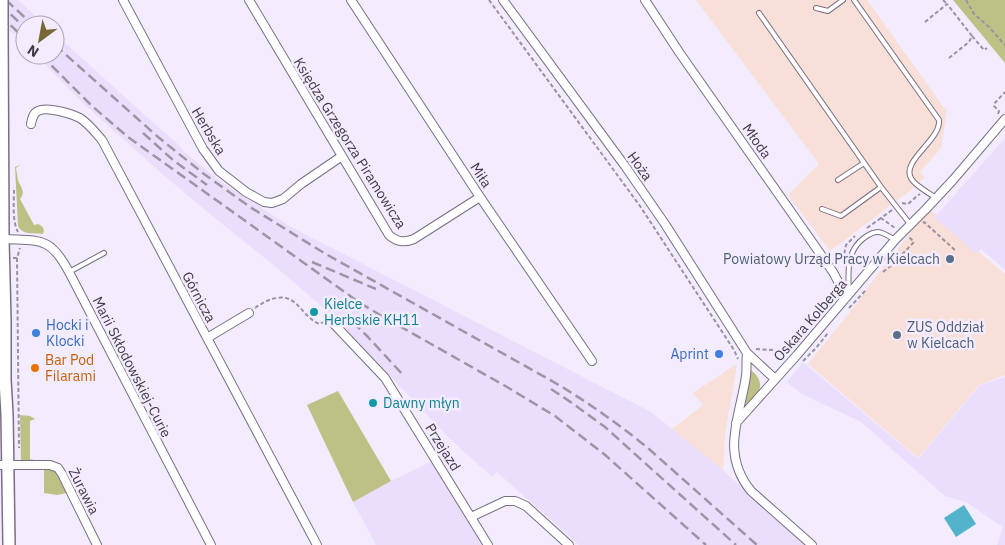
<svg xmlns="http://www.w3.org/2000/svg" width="1005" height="545" font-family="'IBM Plex Sans',sans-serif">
<rect width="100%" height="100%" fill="#f3ebfe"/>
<!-- commercial -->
<path fill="#f8dfd7" d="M696,0H867L944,108L947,110L941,148L920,172L924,176V178L915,187L830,251L788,195L819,164Z
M929,209L1005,274V375L979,385L918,458L808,364L859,301L868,287Z
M737,364L725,435L723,470L672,429L703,405L693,393Z"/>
<!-- built -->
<path fill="#ebddfc" d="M0,0H18L45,25H25V44L16,35L0,25Z
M55,34L150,120L154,123L179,145L183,151L220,181L291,227L651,412L723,470L805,545H579L497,472L492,477L449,438L334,317L276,267L210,214L167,178L86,106L36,55H55Z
M1005,138V270L981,249L976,254L947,228L934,218Z
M803,362L918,459L980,385L1005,377V545H997L1003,527L966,502L945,496L861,422L802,394L787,382Z
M433,461L482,545H376L353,502L391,481Z"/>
<!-- green -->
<path fill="#bec186" d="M953,0H1005V63Z
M21,164L16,168C17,172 17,176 18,180C21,188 26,192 20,199L34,225L38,224C43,226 45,229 43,234C34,233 22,235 18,226L15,167Z
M751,370C767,383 760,395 745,405Z
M338,391L391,481L353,502L307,405Z
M20,415L30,416L35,419L30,421V459L34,460L35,462H21Z
M44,468L56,470L67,493L57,495L44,493Z"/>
<!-- water -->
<path fill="#53b3cd" d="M964,505L976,524L956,537L944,518Z"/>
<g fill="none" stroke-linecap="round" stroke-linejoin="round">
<!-- lane casing -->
<g stroke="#796f84" stroke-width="6">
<path id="lane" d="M854,0L939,120C941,140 901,161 911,178C914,185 929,193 936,198
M816,8L828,11L843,0
M759,13L881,187
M838,180L864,163
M822,209L841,216L881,187L910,224
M69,272L104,253
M849,293C848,273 846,251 864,238C878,228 882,232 895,240"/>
</g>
<!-- street casing -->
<g stroke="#796f84" stroke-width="10">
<path id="street" d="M123,0L203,149L219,171L246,192L264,202L272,203L283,199L301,184L342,156
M249,0L389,235C397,242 404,243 414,239L480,197
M351,0L480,197L592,361
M503,0L625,166L665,224L747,353L775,379
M645,0L679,52L833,272L842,289L849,294
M31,124C32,119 33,113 38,111C47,106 72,114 80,118C89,124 95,132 102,140L317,545
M3,239C40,241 50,236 69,272L211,545
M332,322L385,378L488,545
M207,338L249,313
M747,353C746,361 747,369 746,376C740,417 720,453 751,491L812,545
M736,423L797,355L895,240L926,209L953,180L1005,119
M0,465H50L58,468L62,474L97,545
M471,517L505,501H515L526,506L569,545"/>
</g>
<!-- secondary casing -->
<g stroke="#796f84" stroke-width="14">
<path id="secondary" d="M2,26L3,239L5,321V380L7,414L9,545"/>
</g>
<!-- path -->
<path stroke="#9993a1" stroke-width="2" stroke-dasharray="4 2.5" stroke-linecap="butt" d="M489,0L640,206L734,350L738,359
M943,0L947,4
M966,0L974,14L989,27L1005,45
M925,22L947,4L972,36
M949,58L969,42L972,36L984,50L987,48
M998,114L999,111L994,106V104L1005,92
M14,190C14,203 12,221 18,232
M902,203L908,204L917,196L920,194
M892,210L881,218L895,228
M923,223L924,222L956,251
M867,228L881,218
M13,258H17L20,248
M17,258L19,448
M843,260L846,245L855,236
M883,272L893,264L914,242L909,237
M255,308C262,303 269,299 277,298C298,294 302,318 320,324L325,321
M849,308L866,290
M756,349L787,351L790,349
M803,361L816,348L828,333"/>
<!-- lane -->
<use href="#lane" stroke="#fff" stroke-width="4"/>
<!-- street -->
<use href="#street" stroke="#fff" stroke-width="8"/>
<!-- secondary -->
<use href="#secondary" stroke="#fff" stroke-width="11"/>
<!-- rail -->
<path stroke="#9c96a4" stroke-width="2.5" stroke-dasharray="10 5" stroke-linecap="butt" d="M6,0L33,25
M0,4L25,28
M0,15L25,39
M55,45L158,137L204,174L250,207L324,253L559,385C590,404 620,425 649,449L757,545
M41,55L92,106L128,137L360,303L380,315L507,387L555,416L604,454L706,545
M143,133L173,160L207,185
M312,262L376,289
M353,322L368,337L404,376
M551,389L572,403L605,427L736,545"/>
<!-- secondary-bridge casing -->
<g stroke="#796f84" stroke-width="14" stroke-linecap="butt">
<path id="secondary-bridge" d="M2,0V26"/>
</g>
<!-- secondary-bridge -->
<use href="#secondary-bridge" stroke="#fff" stroke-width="11"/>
</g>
<!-- markers -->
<g fill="#5c6f8a" stroke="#f3ebfe" stroke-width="2">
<circle cx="950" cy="259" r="5"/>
<circle cx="897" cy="335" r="5"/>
</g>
<g fill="#0f9aa8" stroke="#f3ebfe" stroke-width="2">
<circle cx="314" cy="312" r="5"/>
<circle cx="373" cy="403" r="5"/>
</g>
<g fill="#3f7fe0" stroke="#f3ebfe" stroke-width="2">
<circle cx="36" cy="333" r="5"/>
<circle cx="719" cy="354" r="5"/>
</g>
<circle fill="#e8710a" stroke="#f3ebfe" stroke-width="2" cx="35" cy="368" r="5"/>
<g text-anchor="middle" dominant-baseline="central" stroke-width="5" stroke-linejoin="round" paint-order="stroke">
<!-- street labels -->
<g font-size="14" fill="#3e3a43" stroke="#f3ebfe">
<text transform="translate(209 131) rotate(59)">Herbska</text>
<text transform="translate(757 141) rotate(55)">Młoda</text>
<text transform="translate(350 143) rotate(58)">Księdza Grzegorza Piramowicza</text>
<text transform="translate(640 166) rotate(54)">Hoża</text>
<text transform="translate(481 175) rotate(57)">Miła</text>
<text transform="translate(199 297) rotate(62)">Górnicza</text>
<text transform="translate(810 320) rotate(-49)">Oskara Kolberga</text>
<text transform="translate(132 367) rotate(63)">Marii Skłodowskiej-Curie</text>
<text transform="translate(443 447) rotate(58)">Przejazd</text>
<text transform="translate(84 491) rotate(63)">Żurawia</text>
</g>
<!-- service labels -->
<g font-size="14" fill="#4e5e75" stroke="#f3ebfe" text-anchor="end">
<text x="940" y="259">Powiatowy Urząd Pracy w Kielcach</text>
<text x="907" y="327" text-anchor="start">ZUS Oddział<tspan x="907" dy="16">w Kielcach</tspan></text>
</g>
<!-- culture labels -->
<g font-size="14" fill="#0d838f" stroke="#f3ebfe" text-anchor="start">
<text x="324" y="304">Kielce<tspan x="324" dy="16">Herbskie KH11</tspan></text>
<text x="383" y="403">Dawny młyn</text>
</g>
<!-- shop labels -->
<g font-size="14" fill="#366cbe" stroke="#f3ebfe" text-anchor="start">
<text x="46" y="325">Hocki i<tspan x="46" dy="16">Klocki</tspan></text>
<text x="709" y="354" text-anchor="end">Aprint</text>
</g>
<!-- food labels -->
<g font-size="14" fill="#c56008" stroke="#f3ebfe" text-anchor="start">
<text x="45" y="360">Bar Pod<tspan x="45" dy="16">Filarami</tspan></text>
</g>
</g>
<!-- north arrow -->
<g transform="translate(40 40) rotate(212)"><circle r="24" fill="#f3ebfe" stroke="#aba4b3"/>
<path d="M0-4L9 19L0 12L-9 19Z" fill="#776836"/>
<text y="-8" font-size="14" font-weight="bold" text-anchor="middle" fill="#3e3a43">N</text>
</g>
</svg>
